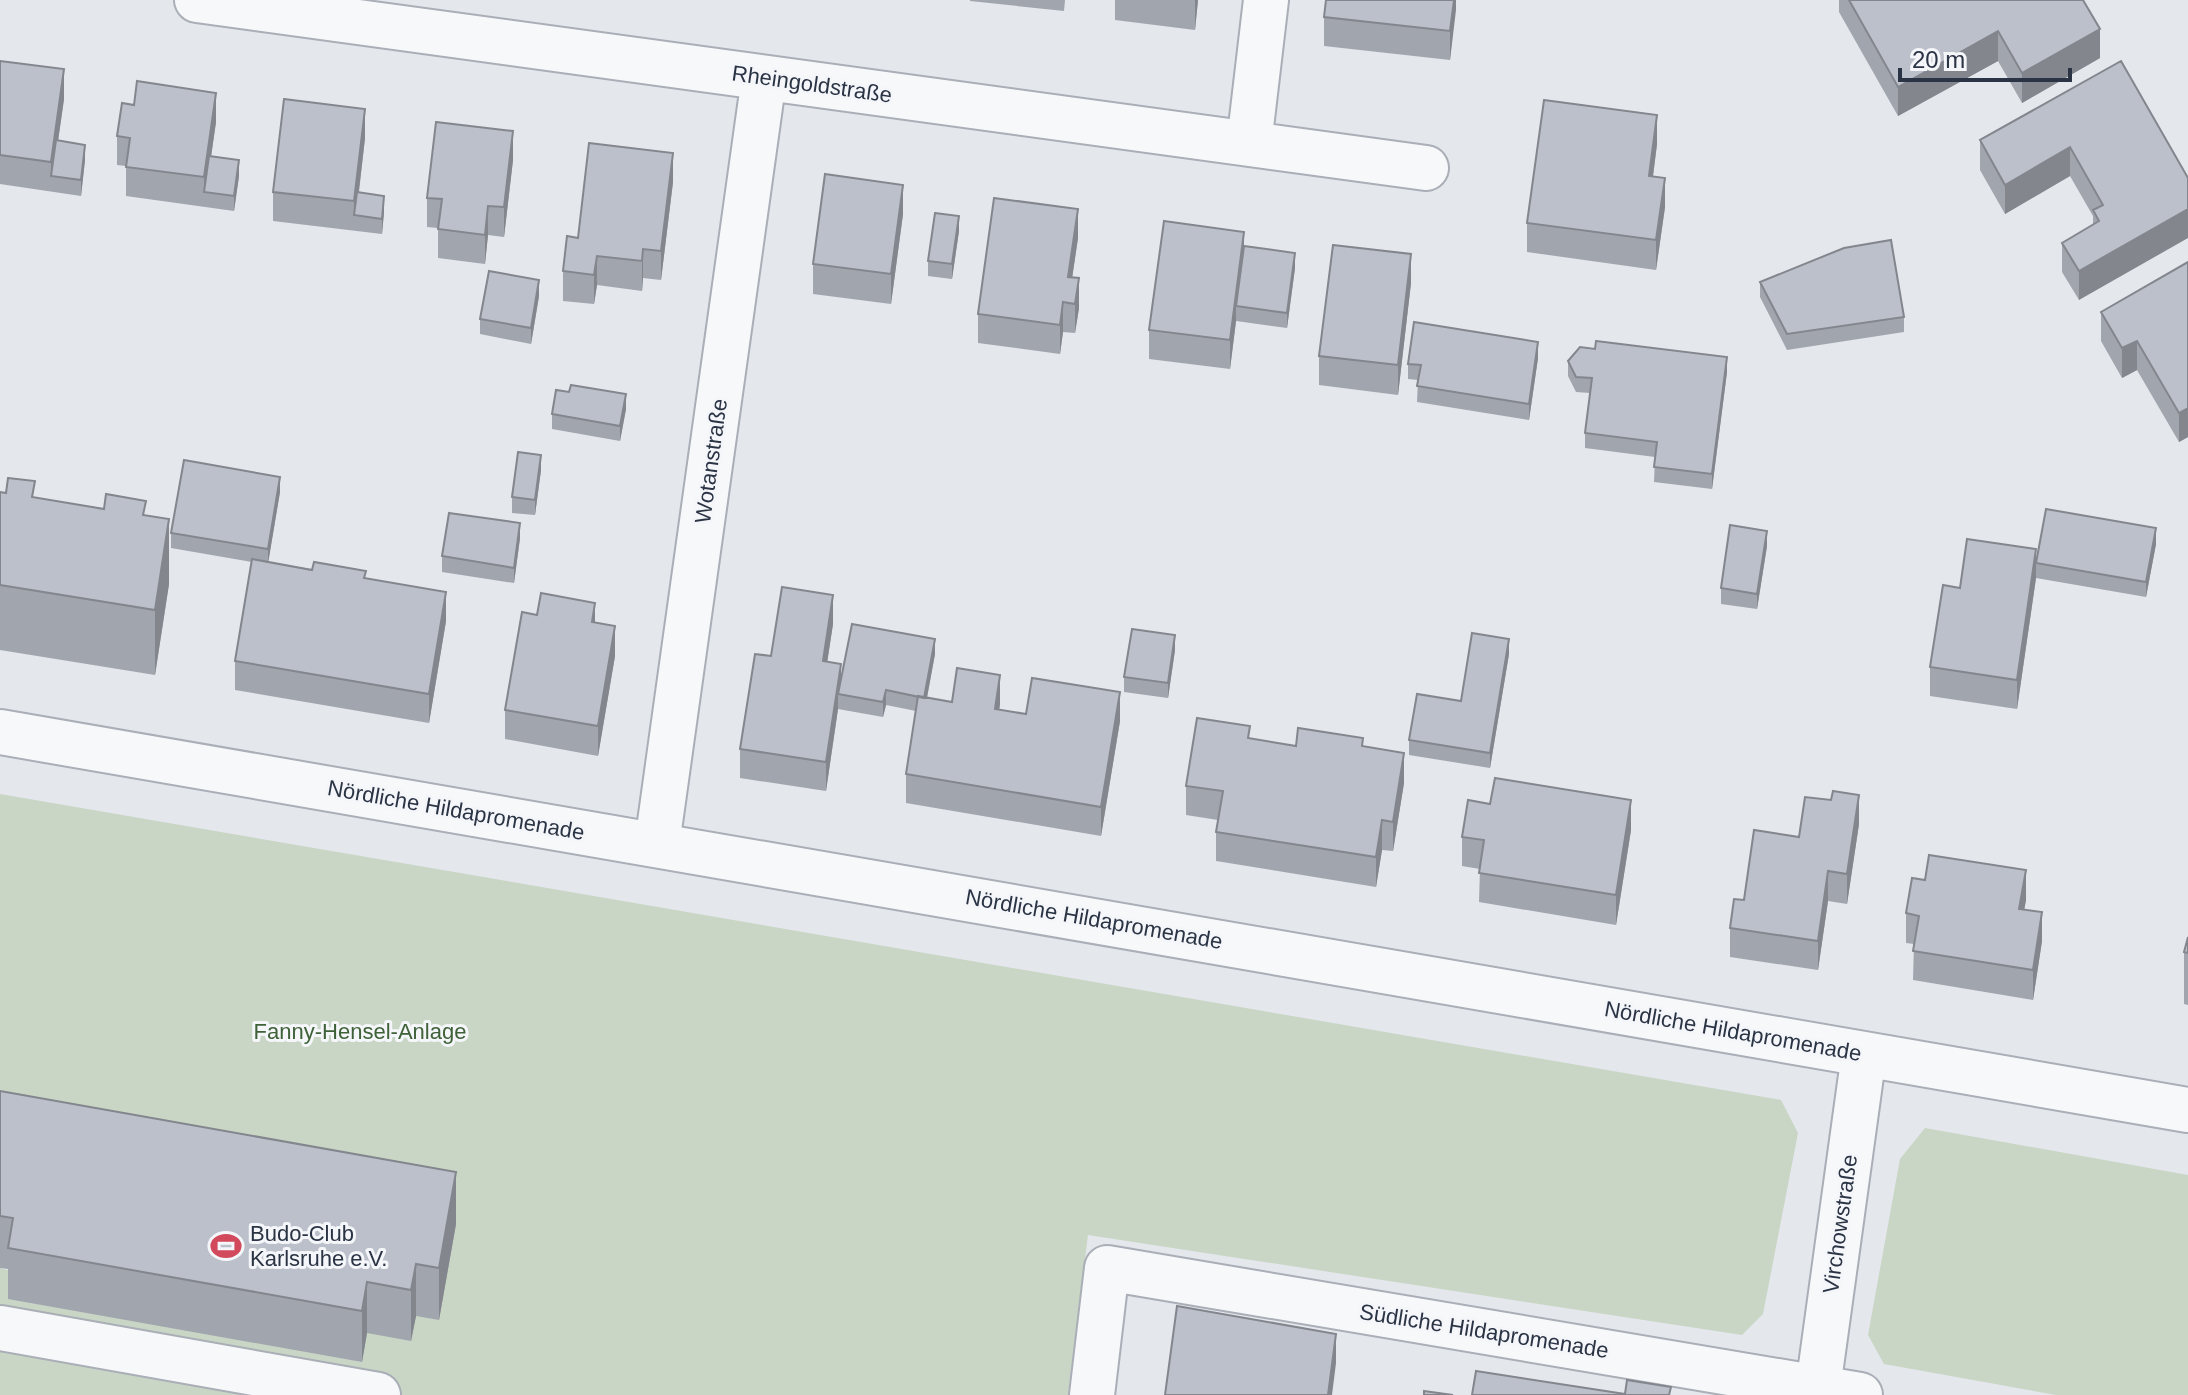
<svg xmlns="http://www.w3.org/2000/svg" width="2188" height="1395" font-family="Helvetica,sans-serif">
<rect width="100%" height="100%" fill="#e4e7ec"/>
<!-- green -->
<path fill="#c9d6c5" d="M0,794L1781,1100L1798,1133L1763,1314L1742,1335L1088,1235L1068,1395H0V1268L361,1362L0,1143Z
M1925,1128L2188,1175V1395H2056L1884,1364L1868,1335L1900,1159Z"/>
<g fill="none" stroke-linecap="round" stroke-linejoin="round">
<!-- minor casing -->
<g stroke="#a9aeb7" stroke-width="48">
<path id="minor" d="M197,0L1426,168
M1249,144L1266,0
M0,732L2188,1110
M657,844L764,78
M0,1328L378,1395
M1092,1395L1107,1268L1860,1395
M1817,1395L1864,1054"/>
</g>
<!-- minor -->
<use href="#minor" stroke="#f7f8fa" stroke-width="44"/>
</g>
<!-- wall -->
<path fill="#a1a5ae" d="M970,0H1065L1064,11L970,1Z
M1115,0H1198L1195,30L1115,20Z
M1456,0L1450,60L1324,46V17Z
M1839,0H2083L2100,58L2022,103L1998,61L1898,116L1839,12Z
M0,61L64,99L58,141L85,160L81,196L0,184Z
M2121,61L2188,178L2079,300L2062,272V243L2093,225V216L2070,176L2005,214L1980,170V140Z
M216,122L211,156L239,176L234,211L126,196V166L117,165V136Z
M365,138L359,192L384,212L382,234L273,221V192Z
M1657,144L1653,177L1665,207L1656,270L1527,252V223Z
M513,160L504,237L488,235L485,264L438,258V228L427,227V198Z
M673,182L661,280L643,278L642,291L597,285L594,304L563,301V271Z
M903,214L891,304L813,294V264Z
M959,231L952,279L928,276V261Z
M1078,238L1072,278L1079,308L1075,333L1063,332L1060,354L978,343V314Z
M1244,246L1295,268L1287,328L1236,321L1230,369L1149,359V330Z
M2188,262V437L2179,442L2137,370L2122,378L2101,341V312Z
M1760,282L1904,317V332L1787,350L1760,297Z
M1411,283L1398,395L1319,385V356Z
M539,296L531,344L480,334V319Z
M1538,358L1529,420L1417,402L1418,380L1408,379V364Z
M1568,361L1727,372L1712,489L1654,482L1655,457L1585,448V433L1590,393L1576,392L1568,376Z
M626,409L620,441L552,429V414Z
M541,470L535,515L512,513V497Z
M0,492L146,515L169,584L155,675L0,650Z
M280,492L268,562L366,578L446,621L429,723L235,690V661L252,562L171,548V533Z
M520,538L514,583L442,572V556Z
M2156,544L2146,597L2036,578L2017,709L1930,696V667L1960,588L2036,563Z
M1767,546L1757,609L1721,604V588Z
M595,623L615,656L598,756L505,739V710Z
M833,624L827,662L841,680L935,654L927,698L952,702L1000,704L999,710L1026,714L1120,721L1101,836L906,803V774L916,711L886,705L883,717L838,709L826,791L740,778V749L771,656Z
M1175,650L1168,698L1124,692V677Z
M1509,654L1490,768L1409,755V740L1461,701Z
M1250,739L1296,746H1363L1404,783L1393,851L1382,850L1376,887L1216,861V832L1218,820L1186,815V786Z
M1859,824L1847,904L1828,901L1818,970L1730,957V928L1744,900Z
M1631,830L1616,925L1479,902L1480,869L1462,866V837Z
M2026,900L2024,910L2042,941L2033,1000L1913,980L1914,944L1906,943V913Z
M2188,937V1005L2184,1004V952Z
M0,1091L456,1224L439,1320L416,1316L411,1341L367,1333L362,1362L8,1299V1269L0,1268Z"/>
<!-- shaded-wall -->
<path fill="#83868d" d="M1195,0H1198L1195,30Z
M1454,0H1456V10L1450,60V31Z
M2100,29V58L2022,103V73Z
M1998,31V61L1898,116V87Z
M64,69V99L53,176H51V162Z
M216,93V122L206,192H204V177Z
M365,109V138L356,215H354V201Z
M1657,115V144L1649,206V176Z
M513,131V160L504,237V207Z
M85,145V160L81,196V180Z
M2070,147V176L2005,214V185Z
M673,153V182L661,280V251Z
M239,160V176L234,211V196Z
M1665,178V207L1656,270V240Z
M903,185V214L891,304V274Z
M384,196V212L382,234V219Z
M488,206V235L485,264V235Z
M1078,209V238L1068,306V277Z
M2188,209V238L2079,300V271Z
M959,216V231L952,279V264Z
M1244,232V261L1236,306V321L1230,369V340Z
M643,249V278L642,291V261Z
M1295,253V268L1287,328V313Z
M1411,254V283L1398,395V365Z
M597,256V285L594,304V275Z
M1079,278V308L1075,333V304Z
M539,280V296L531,344V328Z
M1063,302V332L1060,354V325Z
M2137,341V370L2122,378V348Z
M1538,342V358L1529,420V404Z
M1727,357V372L1712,489V474Z
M626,394V409L620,441V426Z
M2188,408V437L2179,442V413Z
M541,455V470L535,515V500Z
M280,477V492L268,564V549Z
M169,519V584L155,675V610Z
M520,523V538L514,583V568Z
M2156,528V544L2146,597V582Z
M1767,531V546L1757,609V594Z
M2036,549V578L2017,709V680Z
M446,592V621L429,723V694Z
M833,595V624L823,690V661Z
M595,603V632L592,622Z
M615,626V656L598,756V726Z
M1175,635V650L1168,698V683Z
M935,639V654L924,713V698Z
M1509,639V654L1490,768V753Z
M841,664V694H838V709L826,791V762Z
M1000,675V704L995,738V709Z
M886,690V705L883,717V702Z
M1120,692V721L1101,836V807Z
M1404,753V783L1393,851V822Z
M1859,795V824L1847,904V874Z
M1631,800V830L1616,925V895Z
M1382,820V850L1376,887V857Z
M2026,870V900L2019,938V909Z
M1828,871V901L1818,970V941Z
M2042,912V941L2033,1000V970Z
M456,1172V1224L439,1320V1268Z
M416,1264V1316L411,1341V1290Z
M367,1282V1333L362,1362V1311Z
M1336,1334V1363L1332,1395H1328Z"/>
<!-- building -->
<path fill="#bbc0ca" stroke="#83868d" stroke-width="2" d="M1326,0H1454L1450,31L1324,17Z
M1849,0H2083L2100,29L2022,73L1998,31L1898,87Z
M0,61L64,69L51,162L0,155Z
M2121,61L2188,178V209L2079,271L2062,243L2099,221L2093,210L2103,205L2070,147L2005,185L1980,140Z
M137,81L216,93L204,177L126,167L130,138L117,136L122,103L134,105Z
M284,99L365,109L354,201L273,192Z
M1544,100L1657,115L1649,176L1665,178L1656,240L1527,223Z
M436,122L513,131L504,207L488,206L485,235L438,229L442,199L427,198Z
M56,140L85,145L81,180L51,176Z
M589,143L673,153L661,251L643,249L642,261L597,256L594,275L563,271L567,236L578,238Z
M209,156L239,160L234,196L204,192Z
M825,174L903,185L891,274L813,264Z
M357,192L384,196L382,219L354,215Z
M994,198L1078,209L1068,277L1079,278L1075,304L1063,302L1060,325L978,314Z
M935,213L959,216L952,264L928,261Z
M1164,221L1244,232L1230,340L1149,330Z
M1891,240L1904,317L1787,334L1760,282L1844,248Z
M1333,245L1411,254L1398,365L1319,356Z
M1244,246L1295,253L1287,313L1236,306Z
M2188,262V408L2179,413L2137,341L2122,348L2101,312Z
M489,271L539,280L531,328L480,319Z
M1414,322L1538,342L1529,404L1417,386L1421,365L1408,364Z
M1596,341L1727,357L1712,474L1654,467L1657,442L1585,433L1592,378L1576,377L1568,361L1580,347L1595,349Z
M571,385L626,394L620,426L552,414L556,390L569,392Z
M518,452L541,455L535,500L512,497Z
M184,460L280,477L268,549L171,533Z
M8,478L35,481L32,497L104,509L106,494L146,501L143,515L169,519L155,610L0,585V492L6,493Z
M2046,509L2156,528L2146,582L2036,563Z
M449,513L520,523L514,568L442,556Z
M1730,525L1767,531L1757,594L1721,588Z
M1967,539L2036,549L2017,680L1930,667L1943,585L1960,588Z
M252,559L312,570L314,562L366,571L364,578L446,592L429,694L235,661Z
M782,587L833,595L823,661L841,664L826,762L740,749L755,654L771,656Z
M541,593L595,603L592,622L615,626L598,726L505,710L522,612L537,615Z
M852,624L935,639L924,698L886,690L883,702L838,694Z
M1132,629L1175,635L1168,683L1124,677Z
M1472,633L1509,639L1490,753L1409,740L1417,694L1461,701Z
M957,668L1000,675L995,709L1026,714L1032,678L1120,692L1101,807L906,774L918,696L952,702Z
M1197,718L1250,726L1248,738L1296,746L1298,728L1363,738L1362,746L1404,753L1393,822L1382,820L1376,857L1216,832L1223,791L1186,786Z
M1495,778L1631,800L1616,895L1479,873L1484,840L1462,837L1468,800L1490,804Z
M1833,791L1859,795L1847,874L1828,871L1818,941L1730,928L1734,899L1744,900L1754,830L1799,837L1805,797L1831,800Z
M1929,855L2026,870L2019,909L2042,912L2033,970L1913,951L1919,916L1906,913L1912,878L1925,880Z
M2188,937V953L2184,952Z
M0,1091L456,1172L439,1268L416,1264L411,1290L367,1282L362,1311L8,1248L13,1218L0,1216Z
M1177,1306L1336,1334L1328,1395H1165Z
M1476,1371L1625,1394L1627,1380L1671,1387L1669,1395H1472Z
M1424,1391L1453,1395H1424Z"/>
<!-- icons -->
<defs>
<g id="stadium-bare" transform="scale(2.4)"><path d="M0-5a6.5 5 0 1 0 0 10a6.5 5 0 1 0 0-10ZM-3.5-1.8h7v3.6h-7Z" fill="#d1495b" stroke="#f4f6f9" stroke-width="2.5" paint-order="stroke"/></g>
</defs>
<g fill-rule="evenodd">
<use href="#stadium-bare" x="226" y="1246"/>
</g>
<g text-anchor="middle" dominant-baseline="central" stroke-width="6" stroke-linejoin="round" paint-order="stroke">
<!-- street labels -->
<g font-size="22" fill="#2b3445" stroke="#f4f6f9">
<text transform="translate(812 84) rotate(8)">Rheingoldstraße</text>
<text transform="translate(711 461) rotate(-82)">Wotanstraße</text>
<text transform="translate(456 810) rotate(10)">Nördliche Hildapromenade</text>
<text transform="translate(1094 919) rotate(10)">Nördliche Hildapromenade</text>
<text transform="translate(1733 1031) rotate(10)">Nördliche Hildapromenade</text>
<text transform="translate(1840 1224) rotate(-82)">Virchowstraße</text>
<text transform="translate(1484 1331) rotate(9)">Südliche Hildapromenade</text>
</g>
<!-- park labels -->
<g font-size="22" fill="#3f6138" stroke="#f4f6f9">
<text x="360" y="1031">Fanny-Hensel-Anlage</text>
</g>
<!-- poi labels -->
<g font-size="22" fill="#2b3445" stroke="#f4f6f9" text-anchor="start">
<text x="250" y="1233">Budo-Club<tspan x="250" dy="25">Karlsruhe e.V.</tspan></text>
</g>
</g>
<!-- scale -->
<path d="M1900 68v12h170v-12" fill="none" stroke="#2b3445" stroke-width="4"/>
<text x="1912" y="68" font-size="24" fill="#2b3445" stroke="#f4f6f9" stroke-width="6" paint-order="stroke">20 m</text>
</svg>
